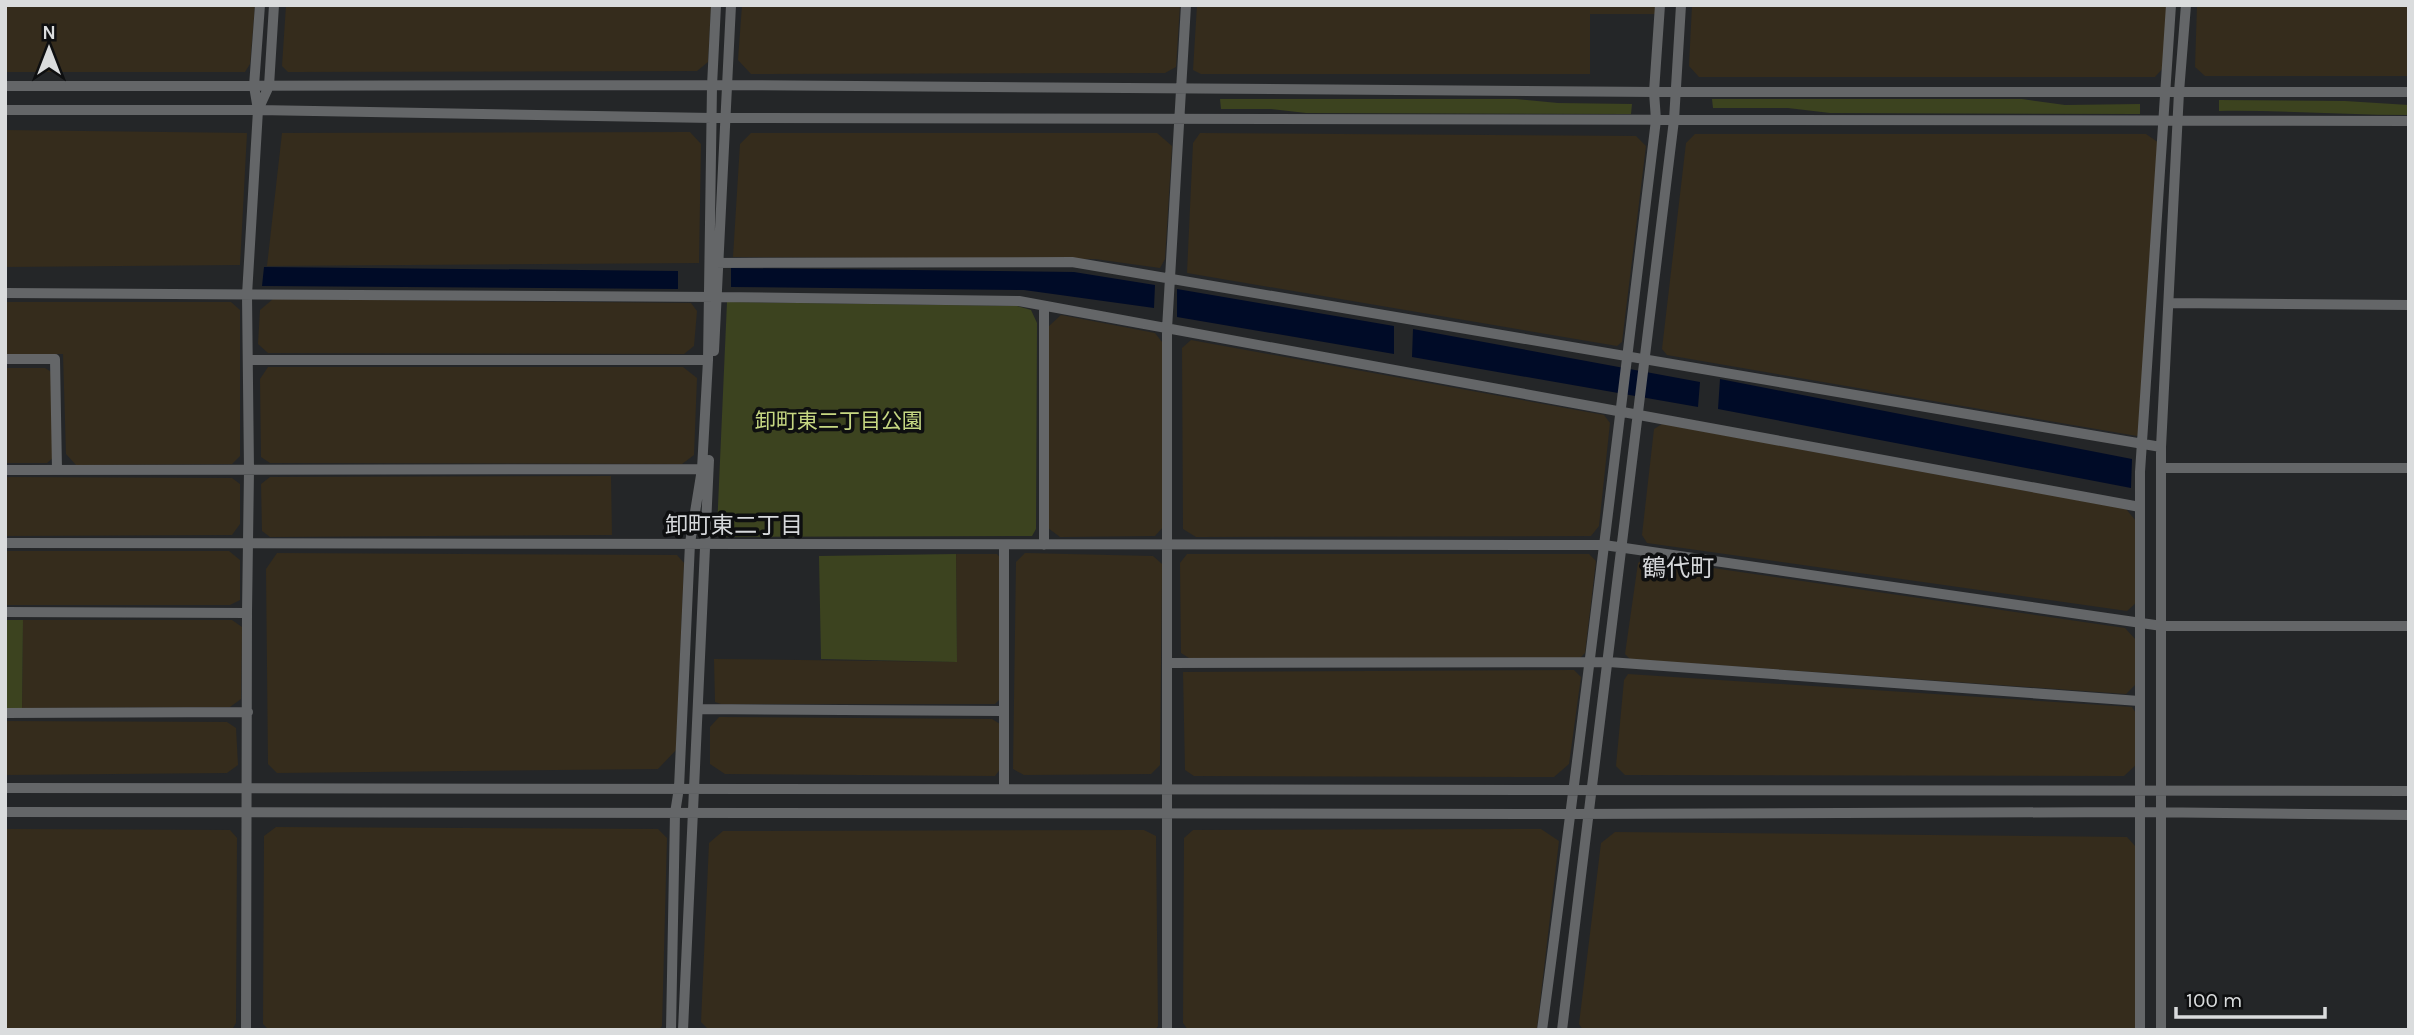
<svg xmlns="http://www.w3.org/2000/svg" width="2414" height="1035" font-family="Karla,'Noto Sans JP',sans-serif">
<rect width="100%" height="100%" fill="#242628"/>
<!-- commercial -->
<path fill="#352c1c" d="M5,5H255L250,64L245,72H5Z
M286,5H711L708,62L697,71L288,72L282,66Z
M742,5H1180L1176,67L1165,73L751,74L738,60Z
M1197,5H1656L1655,14H1590V74H1201L1193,70Z
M1692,5H2167L2164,67L2155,77H1699L1689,66Z
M2197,5H2409V76H2205L2195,67Z
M5,130L247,133L240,265L5,267Z
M690,132L701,144L699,263L267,266L282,133Z
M751,133H1157L1172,146L1165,259L1160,268L1095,259L733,257L740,144Z
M1200,133L1636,136L1646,146L1622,342L1617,346L1187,273L1193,143Z
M1695,134H2146L2159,143L2141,432L2137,436L1667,355L1662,349L1686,143Z
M273,299L691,303L697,311L694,346L684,354L268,353L258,344L260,310Z
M5,302H231L240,310V456L232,464L76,465L66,454L63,354H5Z
M1061,315L1155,333L1162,342L1163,527L1155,536L1060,537L1048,528L1049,326Z
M1191,340L1604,415L1610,423L1599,526L1591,536L1196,537L1183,529L1182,348Z
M268,367H683L697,378L694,455L682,464L270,463L261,457L260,379Z
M5,368H45L53,373L54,457L47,463H5Z
M1662,424L2126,509L2136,521L2137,602L2127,611L1647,543L1642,535L1654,429Z
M611,476L612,535L270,537L262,531L261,484L270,477Z
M5,477L232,478L240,484V524L232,535L5,536Z
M5,551H229L240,560V600L230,605H5Z
M277,553L677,555L684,563L676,750L658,769L277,773L268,764L266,569Z
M1025,553L1153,556L1162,564L1160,765L1151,774L1024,775L1013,769L1016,562Z
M956,554H997L1002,560L1001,698L995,704H721L715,702L714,659L957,662Z
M1187,554H1589L1596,561L1585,653L1579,659L1189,658L1181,653L1180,563Z
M1644,558L2125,628L2136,640L2135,685L2126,694L1630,659L1625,654L1638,563Z
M23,620H232L242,627L241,699L230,707L22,708Z
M1574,670L1581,677L1569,764L1554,777L1194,776L1185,770L1183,672Z
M1628,674L2132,707L2136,713L2137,764L2124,776L1625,775L1616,766L1624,680Z
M719,717L992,719L1000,724L1001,768L995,776L725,774L710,764V727Z
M5,721L227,722L236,728L238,765L227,773L5,775Z
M276,827L658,829L667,838L662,1026L659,1030H269L263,1024L264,836Z
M5,829L230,830L237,838L236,1023L232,1030H5Z
M1541,829L1559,841L1537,1028L1534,1030H1188L1183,1023L1184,838L1193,830Z
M1144,830L1156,836L1158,1026L1155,1030H709L701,1022L709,843L723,831Z
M1615,832L2127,837L2135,846V1030H1583L1579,1024L1601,843Z"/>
<!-- green -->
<path fill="#3c431f" d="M1220,99H1516L1558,103L1632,104L1631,114L1306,113L1271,109H1221Z
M1712,99H2022L2065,105L2140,104V114L1830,113L1788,108H1713Z
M2219,100L2345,101L2409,105V115C2345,115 2282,110 2219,111Z
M727,302L1017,306L1031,310L1037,323L1036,529L1032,536L723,537L717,529Z
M956,554L957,662L821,659L819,556Z
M5,620H23L22,708H5Z"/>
<!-- water -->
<path fill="#000b27" d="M264,267L678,271V289L262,286Z
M731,268L1074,272L1155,285L1154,308L1024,290L731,287Z
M1177,289L1394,326V354L1177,317Z
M1413,329L1700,382L1698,407L1412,357Z
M1720,379L2132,459L2131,488L1718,409Z"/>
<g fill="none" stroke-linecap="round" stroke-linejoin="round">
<!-- minor -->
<path stroke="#646668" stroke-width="10" d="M5,86L728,85L1654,92H2409
M5,110H258L712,118L2409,121
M258,110L269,86L274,5
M711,263L1072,262L2161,447
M5,293L717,297L1019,301L2140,507
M2169,303L2409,305
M714,351L731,5
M5,359H55L57,470
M249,360H708
M2162,468H2409
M5,470L702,469
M5,543L1604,545L2162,626H2409
M1044,545V306
M1004,546V789
M5,612L247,613
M1167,663L1609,662L2139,701
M698,709L1003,711
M5,713L248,712
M5,788L2409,791
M5,812L1571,814L2140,812L2409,815
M246,1030L247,613L249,470L247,295L258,110L254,86L260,5
M671,1030L675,813L679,788L690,543L702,469L708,360L712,86L716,5
M683,1030L709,460
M1167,1030V329L1186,5
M1542,1030C1583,727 1619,423 1656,120L1654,92L1660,5
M1562,1030L1674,120L1681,5
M2140,1030V472L2171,5
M2161,1030V447L2179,92L2186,5"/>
</g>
<g text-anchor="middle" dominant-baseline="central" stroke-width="7" stroke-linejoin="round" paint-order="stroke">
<!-- park labels -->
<g font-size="21" fill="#c6d782" stroke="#0e0f10">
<text x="839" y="421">卸町東二丁目公園</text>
</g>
<!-- neighbourhood labels -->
<g font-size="23" fill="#d5d7da" stroke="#0e0f10">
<text x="734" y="525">卸町東二丁目</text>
</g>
<!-- quarter labels -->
<g font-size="24" fill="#d5d7da" stroke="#0e0f10">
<text x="1678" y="568">鶴代町</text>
</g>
</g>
<!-- border -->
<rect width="2414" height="1035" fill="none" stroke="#dadcdd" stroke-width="14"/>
<!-- north arrow -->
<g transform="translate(49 49)" stroke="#0e0f10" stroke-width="5" paint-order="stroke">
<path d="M0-5L12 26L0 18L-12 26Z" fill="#dadcdd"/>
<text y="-10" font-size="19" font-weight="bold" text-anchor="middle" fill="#dadcdd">N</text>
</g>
<!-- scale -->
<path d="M2176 1007v10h149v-10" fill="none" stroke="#dadcdd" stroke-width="3.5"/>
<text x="2186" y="1007" font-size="21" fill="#dadcdd" stroke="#0e0f10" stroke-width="5" paint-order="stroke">100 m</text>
</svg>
